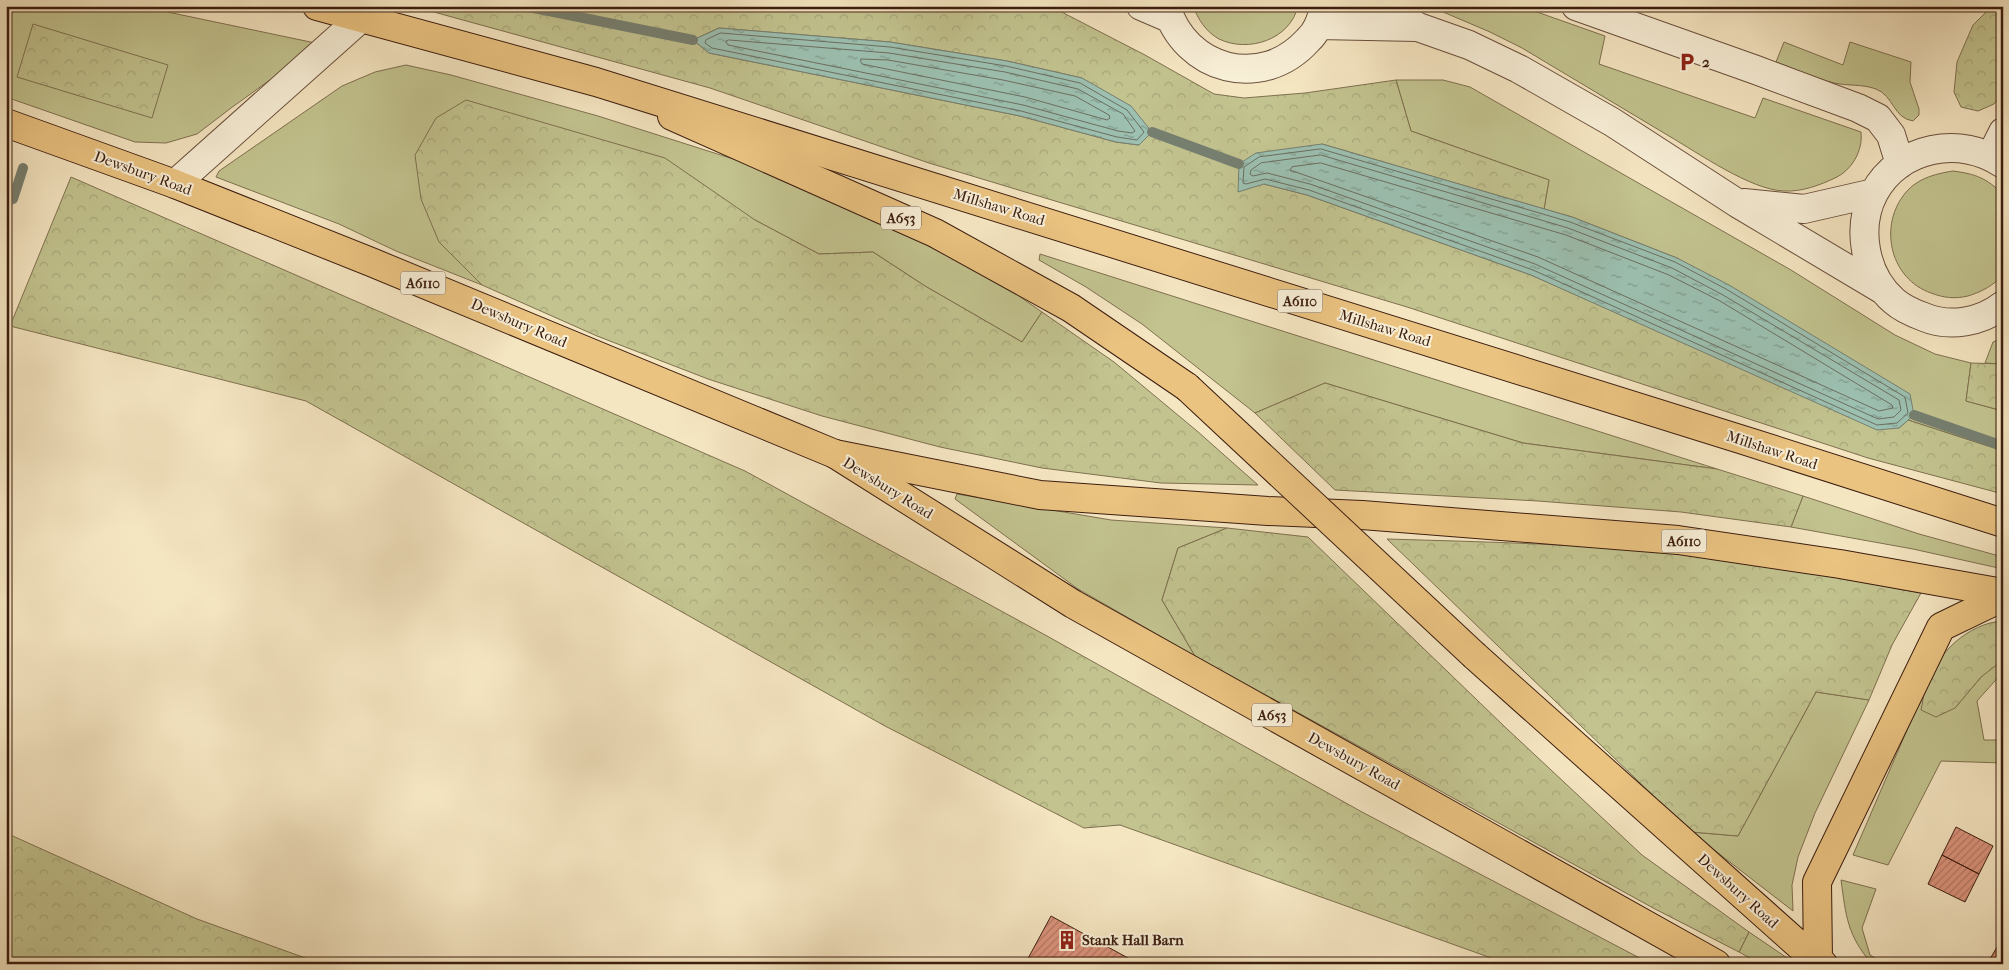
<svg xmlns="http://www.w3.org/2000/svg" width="2009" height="970" font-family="'IM FELL French Canon',serif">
<defs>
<pattern id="forest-crowns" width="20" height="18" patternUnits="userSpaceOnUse" patternTransform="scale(1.25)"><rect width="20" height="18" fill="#c2c38f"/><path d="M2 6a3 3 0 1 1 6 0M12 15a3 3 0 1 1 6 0" fill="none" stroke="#a8a77a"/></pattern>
<pattern id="water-ripples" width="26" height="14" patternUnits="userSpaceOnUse" patternTransform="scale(1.25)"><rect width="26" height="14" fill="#9cc0b1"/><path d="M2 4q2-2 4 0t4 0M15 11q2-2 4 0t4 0" fill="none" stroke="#809b8e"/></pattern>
<pattern id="building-hatch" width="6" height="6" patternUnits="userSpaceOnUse" patternTransform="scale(1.25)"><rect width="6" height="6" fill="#dc947d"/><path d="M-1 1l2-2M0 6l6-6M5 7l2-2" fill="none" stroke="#b47865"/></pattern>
</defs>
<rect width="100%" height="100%" fill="#f5e6c2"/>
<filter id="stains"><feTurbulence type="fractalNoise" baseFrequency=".004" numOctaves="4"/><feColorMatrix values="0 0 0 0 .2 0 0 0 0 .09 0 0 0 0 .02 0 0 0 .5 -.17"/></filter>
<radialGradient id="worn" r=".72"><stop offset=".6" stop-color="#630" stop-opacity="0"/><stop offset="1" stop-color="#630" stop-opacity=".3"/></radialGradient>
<!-- green -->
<path fill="#c2c38f" stroke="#7f704f" d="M6,6H139L320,44L231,108L197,134L166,143L135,142L6,97Z
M1193,6H1298C1290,40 1248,53 1219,39C1206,32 1198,19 1193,6Z
M1429,6H1520L1605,36L1599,64L1755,118L1763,98L1861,132C1863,151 1852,170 1835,178C1820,185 1802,192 1784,191C1751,190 1698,153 1669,136C1620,107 1571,77 1522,48L1490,32Z
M1784,42L1843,65L1850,42L1911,62L1910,82L1919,109V115L1913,121C1893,118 1894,96 1876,89C1863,84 1848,86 1834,83C1814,78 1795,69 1776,62Z
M406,65L451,75L598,116L749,164L926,243L1016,294L1042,312L1022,342L925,286L873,252L819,254L755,220L439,242L482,285L396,251L339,224L216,177L219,171L342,86L375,72Z
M1396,80H1443L1470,87L1791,270L1895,335L1935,354L1971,363L1966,401L2003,411V451L1908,420L1914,415L1677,258L1572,217L1544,209L1549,180L1411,131Z
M1953,171C1976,174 1986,178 2003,194V274C1995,285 1981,292 1968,296C1955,299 1944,298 1931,293C1891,279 1879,229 1903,196C1915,179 1934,174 1953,171Z
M1040,254L1717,469L1523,443L1325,383L1255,413L1142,324L1086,287L1039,260Z
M2003,338V364L1985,363L1993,342Z
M957,494L1111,520L1227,528L1178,548L1162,600L1195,656L1078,589L955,499Z
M1803,496L1919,534L2003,557V569L1913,549L1791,527Z
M2000,660H2003V672L1977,701L1984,740H2003V763L1941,761L1888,865L1853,855L1926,686L1955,708L1981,677Z
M1816,692L1869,700L1815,813L1798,857L1792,885L1793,911L1691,832L1738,836Z
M1841,880L1876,889L1862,928L1870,955L1885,964H1872C1847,935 1846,916 1841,880Z
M1749,932L1796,964H1761L1739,952Z"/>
<!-- forest -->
<path fill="url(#forest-crowns)" stroke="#7f704f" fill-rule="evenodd" d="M412,6H1050L1145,55L1214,94L1244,98L1305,93L1396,80L1411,131L1549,180L1544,209L1322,144L1264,184L1307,195L1531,275L1620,314L1899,428L1908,420L2003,451V494L1868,458L1407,307L929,163L710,88ZM719,28L890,42L1007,61L1082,78L1139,145L1116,142L1020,116L709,53L693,40Z
M1992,6H2003V92L1994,104L1978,111L1961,107L1954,92L1957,62L1973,25Z
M33,24L168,65L152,118L17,77Z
M466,100L665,158L755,220L819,254L873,252L925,286L1022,342L1042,312L1114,362L1197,431L1258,485L1161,483L1042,468L940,447L822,416L708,379L597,336L482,285L439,242L421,199L415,155L436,118Z
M71,177L745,471L1047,636L1362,812L1651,964H1508L1120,825L1084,828L885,726L306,401L10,326Z
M1971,363L2003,364V411L1966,401Z
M1325,383L1523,443L1717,469L1803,496L1791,527L1681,512L1538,501L1335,490L1255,413Z
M1227,528L1308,537L1505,727L1642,855L1749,932L1739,952L1655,909L1195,656L1162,600L1178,548Z
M1387,539C1487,542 1589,544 1689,555C1767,563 1844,579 1921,593L1892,645L1869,700L1816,692L1738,836L1691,832Z
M2003,621V660L1981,677L1955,708L1936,717L1921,710C1923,702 1923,694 1926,686C1936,654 1968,623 2003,621Z
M6,833L197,919L322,964H6Z"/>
<!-- water -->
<path fill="url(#water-ripples)" stroke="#767f70" d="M719,28L890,42L1007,61L1082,78L1131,106L1152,132L1139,145L1116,142L1020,116L709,53L693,40Z
M1322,144L1572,217L1677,258L1729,285L1910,394L1914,415L1899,428L1877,430L1531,275L1307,195L1264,184L1238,192L1239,164L1256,153Z"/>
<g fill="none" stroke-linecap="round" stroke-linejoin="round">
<!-- shore -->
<path stroke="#6c6e60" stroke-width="1" d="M721,33L890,47L1006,66L1080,83L1127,110L1144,132L1137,140L1117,137L1021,111L712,48L705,43L706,40Z
M729,40L889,53L1005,72L1078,89L1123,114L1135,131L1132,133L1118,131L1023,105L728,45L726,42Z
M861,59L888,60L1003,80L1075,96L1109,115L1110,118L1107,120L1025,97L862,64L861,62Z
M1321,149L1570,222L1675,262L1726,289L1905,397L1908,413L1897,423L1877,425L1533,270L1309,190L1265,179L1246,184L1243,183L1244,167L1259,157Z
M1321,155L1568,228L1672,268L1723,295L1899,400L1901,410L1894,417L1878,419L1535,264L1310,184L1267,173L1253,176L1250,174L1251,170L1261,163Z
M1321,163L1566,235L1669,275L1720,301L1892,405L1893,408L1879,411L1538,257L1290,170L1292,167Z"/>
<!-- stream -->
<path stroke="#767f70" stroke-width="10" d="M524,6L693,40
M1152,132L1239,164
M6,201L13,199L23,168
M1914,415L2003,446"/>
</g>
<!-- building -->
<path fill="url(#building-hatch)" stroke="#3c1d0f" d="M1956,827L1993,846L1979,874L1942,855Z
M1942,855L1979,874L1965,902L1928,884Z
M1051,916L1139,964H1025Z
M2003,937V964H1987Z"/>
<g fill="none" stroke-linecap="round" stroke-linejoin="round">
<!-- minor casing -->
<g stroke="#6a4f3c" stroke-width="30">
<path id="minor" d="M1141,6L1169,18
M1166,6C1185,71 1262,91 1308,40C1318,31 1321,19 1325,6
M1384,6L1418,27L1469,45L1519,69L1612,122L1737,203L1883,290
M1576,6L1756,70L1858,108L1878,118L1891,135L1900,164
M1319,25L1417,27
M1991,156L2003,132
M2003,164C1961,135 1899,146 1874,193C1856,227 1864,275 1894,301C1903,309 1913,313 1924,317C1950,328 1981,322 2003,305
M175,184L361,18
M1744,203L1804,209L1874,193"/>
</g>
<!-- major casing -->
<g stroke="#3c1d0f" stroke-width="30">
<path id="major" d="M672,116L935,233L1071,308L1187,387
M835,454L1073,604L1716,964
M1475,656L1810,955L1823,964
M1818,960L1817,882L1941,627L2003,597"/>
</g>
<!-- highway casing -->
<g stroke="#3c1d0f" stroke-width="30">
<path id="highway" d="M317,6L596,82L1743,440L2003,523
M6,123L175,184L371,262L835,454L1040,495L1268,511L1362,515L1678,540L1840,564L2003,593"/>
</g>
<!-- minor -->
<use href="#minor" stroke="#f8efd7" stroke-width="28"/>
<!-- major -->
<use href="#major" stroke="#eac381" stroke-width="28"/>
<!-- highway -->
<use href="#highway" stroke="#eac381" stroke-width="28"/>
<!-- major-bridge casing -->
<g stroke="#3c1d0f" stroke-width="30" stroke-linecap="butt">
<path id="major-bridge" d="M1187,387L1475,656"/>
</g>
<!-- major-bridge -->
<use href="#major-bridge" stroke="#eac381" stroke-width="28"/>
</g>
<!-- icons -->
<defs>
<g id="parking-bare" transform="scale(1.5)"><path d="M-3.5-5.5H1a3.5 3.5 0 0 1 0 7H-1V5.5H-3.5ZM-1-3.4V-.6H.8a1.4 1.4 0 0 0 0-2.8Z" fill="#8f2418" stroke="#f8efd7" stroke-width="2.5" paint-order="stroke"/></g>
<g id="building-bare" transform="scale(1.5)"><path d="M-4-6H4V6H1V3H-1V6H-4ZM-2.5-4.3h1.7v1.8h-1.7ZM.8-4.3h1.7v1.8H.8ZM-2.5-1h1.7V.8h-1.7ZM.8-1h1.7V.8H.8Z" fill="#8f2418" stroke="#f8efd7" stroke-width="2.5" paint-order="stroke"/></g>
</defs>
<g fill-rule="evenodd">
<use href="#parking-bare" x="1687" y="62"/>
<use href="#building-bare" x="1067" y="940"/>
</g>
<g text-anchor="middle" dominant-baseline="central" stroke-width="4" stroke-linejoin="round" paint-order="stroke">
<!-- shield labels -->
<g fill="#f8efd7" stroke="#745c4b" stroke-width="1">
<rect x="881" y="206.5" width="40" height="23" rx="4"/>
<rect x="400.5" y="271.5" width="45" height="23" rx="4"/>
<rect x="1277.5" y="289.5" width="45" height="23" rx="4"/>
<rect x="1661.5" y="529.5" width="45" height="23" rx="4"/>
<rect x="1252" y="703.5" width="40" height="23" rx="4"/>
</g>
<g font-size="14" font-weight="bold" fill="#3c1d0f">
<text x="901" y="218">A653</text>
<text x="423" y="283">A6110</text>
<text x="1300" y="301">A6110</text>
<text x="1684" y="541">A6110</text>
<text x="1272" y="715">A653</text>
</g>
<!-- poi labels -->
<g font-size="15" font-weight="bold" fill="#3c1d0f" stroke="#f8efd7" text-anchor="start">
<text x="1702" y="62">2</text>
<text x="1082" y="940">Stank Hall Barn</text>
</g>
<!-- street labels -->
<g font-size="15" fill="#3c1d0f" stroke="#f8efd7">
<text transform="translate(143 173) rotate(20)">Dewsbury Road</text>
<text transform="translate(999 207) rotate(17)">Millshaw Road</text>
<text transform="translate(519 323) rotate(23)">Dewsbury Road</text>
<text transform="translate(1385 328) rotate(17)">Millshaw Road</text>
<text transform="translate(1772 450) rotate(18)">Millshaw Road</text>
<text transform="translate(888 488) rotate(32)">Dewsbury Road</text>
<text transform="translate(1354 761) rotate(29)">Dewsbury Road</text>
<text transform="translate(1738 891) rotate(42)">Dewsbury Road</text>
</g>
</g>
<!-- margin -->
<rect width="2009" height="970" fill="none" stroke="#f5e6c2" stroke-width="25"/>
<rect x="8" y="8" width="1994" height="955" fill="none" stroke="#3c1d0f" stroke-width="2.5"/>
<rect x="12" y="12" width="1984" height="945" fill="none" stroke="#3c1d0f"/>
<rect width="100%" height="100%" filter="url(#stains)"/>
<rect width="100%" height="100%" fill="url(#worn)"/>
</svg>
